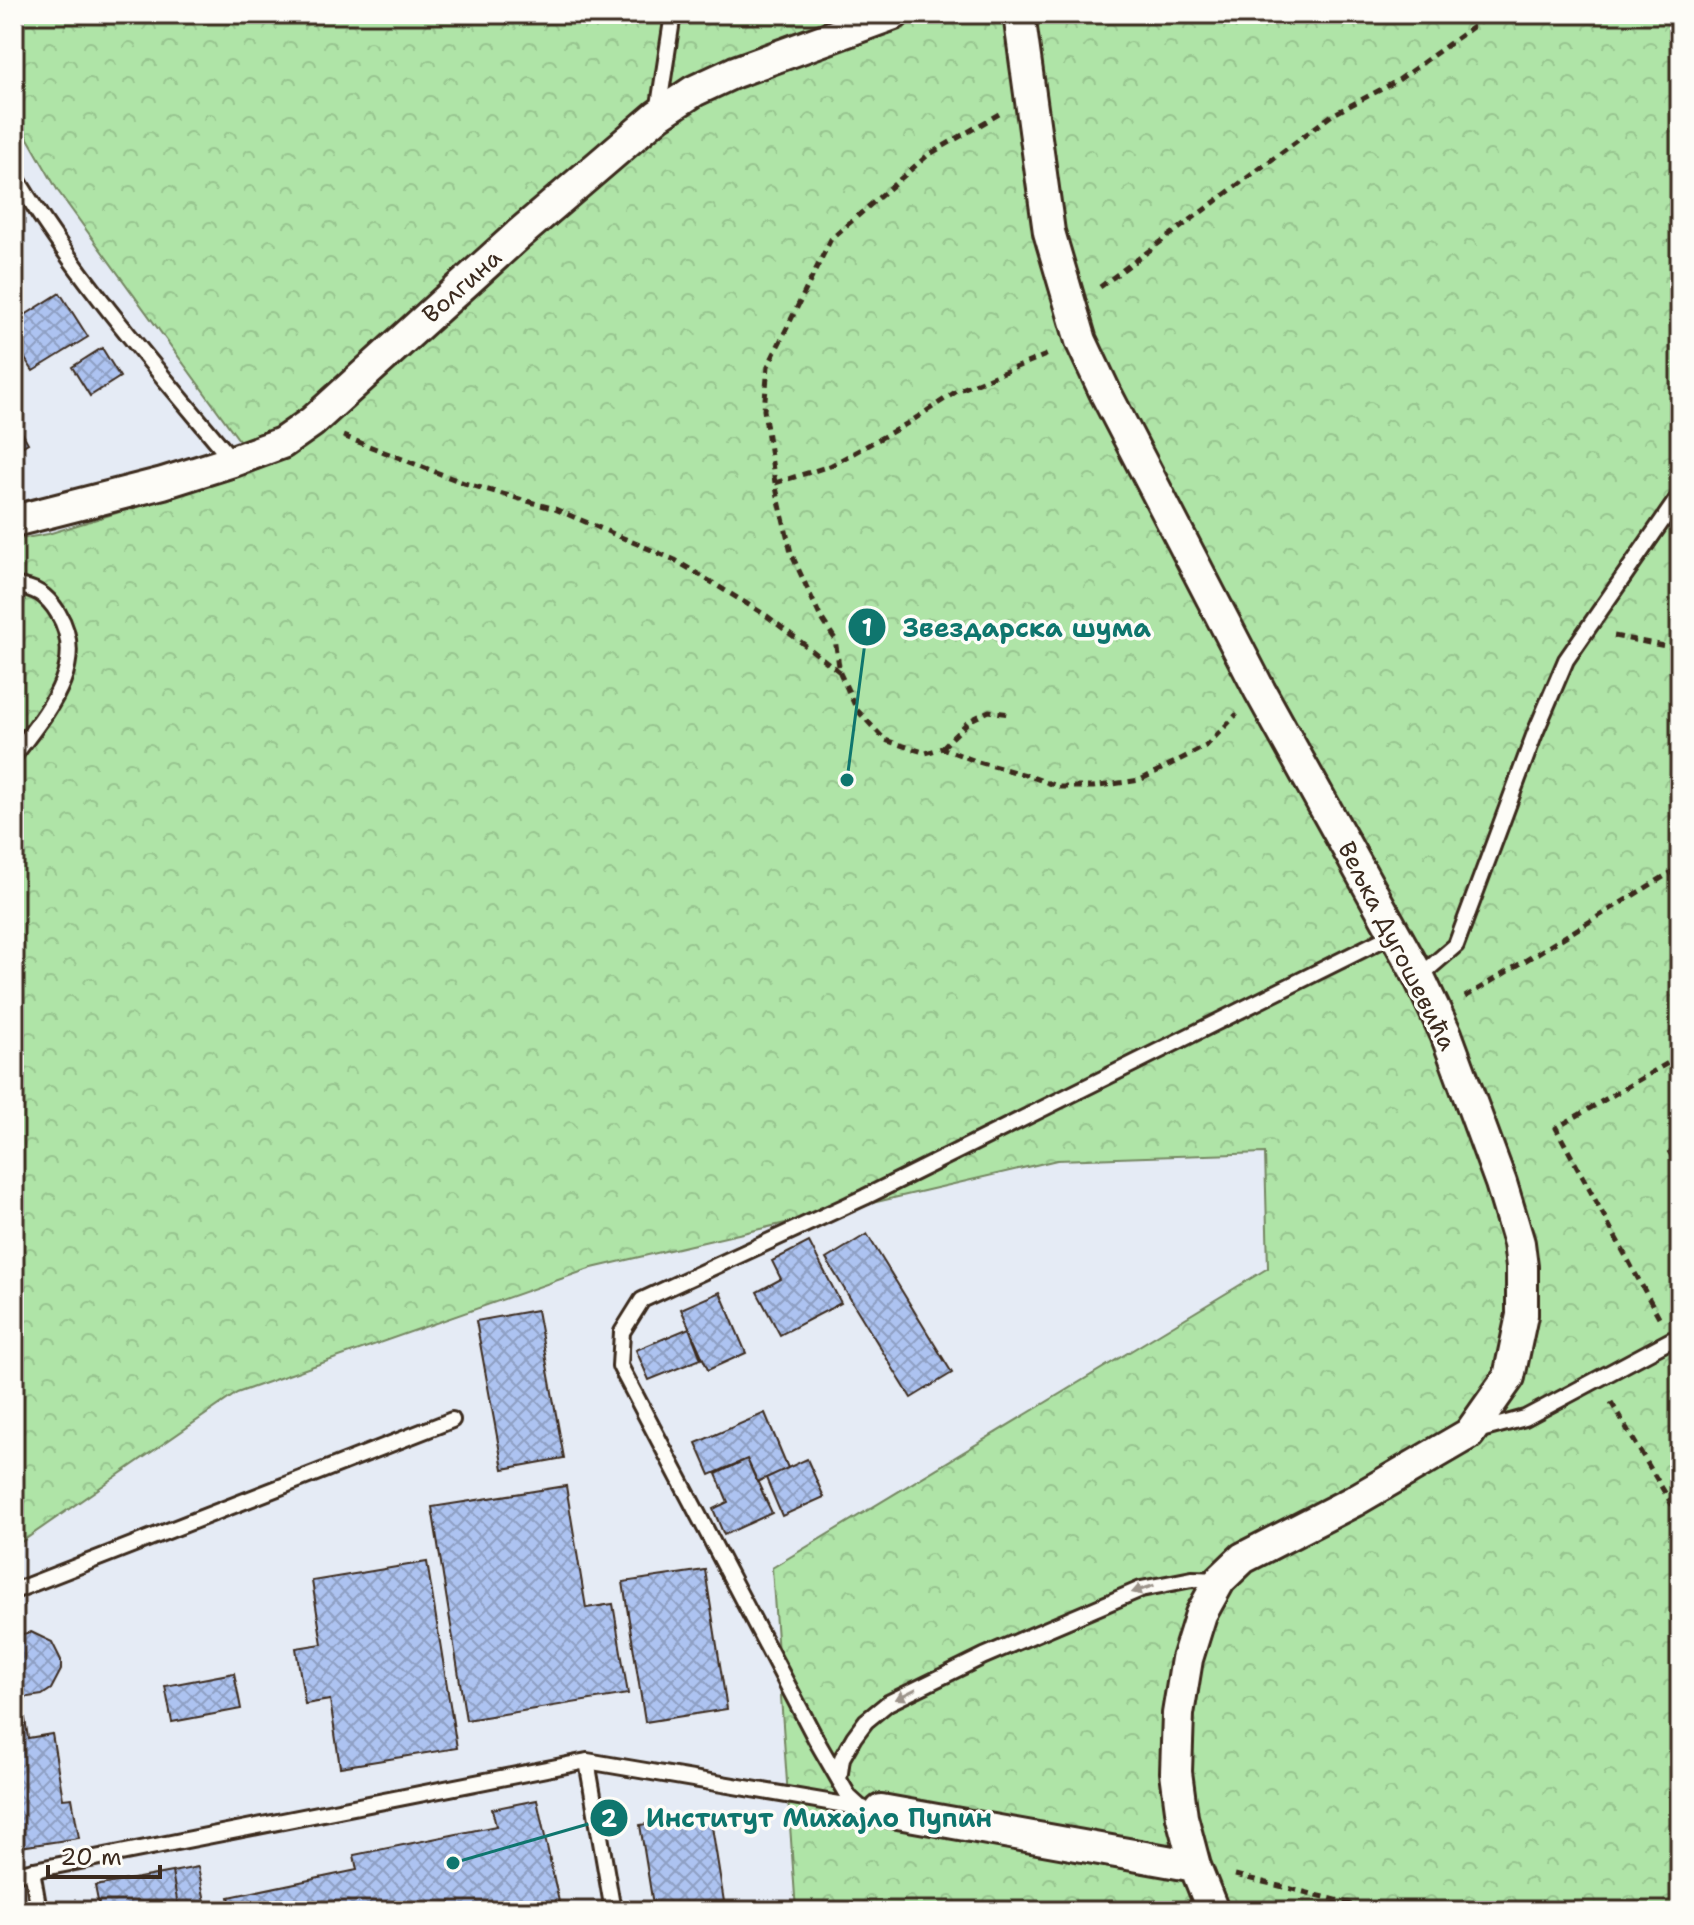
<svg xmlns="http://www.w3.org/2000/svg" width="1694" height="1925" font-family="'Shantell Sans',sans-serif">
<defs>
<pattern id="forest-crowns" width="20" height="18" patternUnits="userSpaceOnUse" patternTransform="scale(2)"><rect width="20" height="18" fill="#afe4a7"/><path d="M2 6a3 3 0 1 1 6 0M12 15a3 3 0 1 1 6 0" fill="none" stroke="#97c48f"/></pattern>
<pattern id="building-cross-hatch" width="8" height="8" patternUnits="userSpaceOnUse" patternTransform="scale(2)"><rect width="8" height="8" fill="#adc3f1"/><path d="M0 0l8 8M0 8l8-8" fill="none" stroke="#8e9fc3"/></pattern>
</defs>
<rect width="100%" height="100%" fill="#e5ebf5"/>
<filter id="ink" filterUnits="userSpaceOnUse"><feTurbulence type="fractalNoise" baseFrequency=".0125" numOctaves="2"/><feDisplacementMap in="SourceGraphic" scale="16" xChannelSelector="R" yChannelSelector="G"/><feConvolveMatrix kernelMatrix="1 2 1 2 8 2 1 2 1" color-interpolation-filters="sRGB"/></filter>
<g filter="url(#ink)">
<!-- forest -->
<path fill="url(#forest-crowns)" stroke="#758762" stroke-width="2" d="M14,14H1680V1911H796L772,1568L1268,1268L1265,1153L1057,1160L592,1268L237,1393L14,1547V540L48,534L260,469L58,191L14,114Z"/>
<!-- building -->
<path fill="url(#building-cross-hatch)" stroke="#3b2a1e" stroke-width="2" d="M60,293L88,337L33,371L14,342V322Z
M102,348L120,377L90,396L72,367Z
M14,418L28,443L14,451Z
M1680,1145V1173L1668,1152Z
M867,1234L952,1373L911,1398L826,1259Z
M809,1242L841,1303L780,1335L757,1292L781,1279L772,1261Z
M720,1292L746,1353L708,1370L681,1309Z
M537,1310L564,1458L503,1469L476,1321Z
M689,1328L701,1359L649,1380L636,1350Z
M765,1413L788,1468L757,1482L747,1459L710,1475L696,1443Z
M747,1459L772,1513L724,1535L713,1509L728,1502L716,1474Z
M807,1459L824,1497L782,1516L766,1478Z
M566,1486L586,1608L613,1604L628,1694L466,1720L432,1507Z
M427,1562L457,1748L340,1767L330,1700L305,1704L296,1648L322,1644L312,1581Z
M705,1570L727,1709L645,1722L623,1582Z
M31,1632L52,1642L61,1660V1670L51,1689L42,1695L22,1698L14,1695V1636Z
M234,1673L241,1709L172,1722L165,1686Z
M23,1706L28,1738L52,1734L63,1799L72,1798L79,1838L20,1847L19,1842L14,1843V1708Z
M537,1800L561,1911H232L229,1897L357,1870L354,1855L496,1826L492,1809Z
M710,1814L725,1908L703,1911H654L640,1825Z
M198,1867L207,1911H179L172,1872Z
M172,1872L179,1911H100L95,1886Z"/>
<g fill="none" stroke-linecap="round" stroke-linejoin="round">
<!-- service casing -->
<g stroke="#3b2a1e" stroke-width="20">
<path id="service" d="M658,112L673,14
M14,174C76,278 156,368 233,461
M14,586C35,587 47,595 58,613C90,666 44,715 14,756
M1419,977L1456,945L1535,733L1566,660L1680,495
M1477,1431L1525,1418L1671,1340
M14,1591L452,1420
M587,1761L863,1808
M839,1780L842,1758L854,1737L866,1721L888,1703L984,1656L1141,1589L1192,1579L1220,1580
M861,1808L849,1797L819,1745L620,1366L622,1332L642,1300L865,1197L1394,934
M32,1870L39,1911
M14,1874L587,1761L613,1911"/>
</g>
<!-- minor casing -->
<g stroke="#3b2a1e" stroke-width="36">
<path id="minor" d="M1019,14L1049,232L1081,341L1106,394L1260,691L1419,977L1446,1034L1501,1183L1519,1243L1522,1267V1315L1509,1377L1469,1434L1354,1501L1243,1558L1220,1580L1201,1614L1187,1659L1178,1714L1176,1772L1182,1817L1195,1866L1213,1911
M14,521L163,483L233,461L282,443L312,422L518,235L658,115L694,91L735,72L894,14
M881,1810L1195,1866"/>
</g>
<!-- path -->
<path stroke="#3b2a1e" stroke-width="5" stroke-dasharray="8 6" stroke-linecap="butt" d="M999,114L928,155L831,239L768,366L764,410L775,483L791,553L820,616L835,639L840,673L857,710L885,740L926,753L942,748L978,762L1026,775L1060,787H1093L1140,780L1206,746L1237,714
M1100,287L1332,115L1397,81L1491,14
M343,436L464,483L555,509L675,560L767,616L840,672
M775,483L830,466L910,422L957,391L1051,353
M1614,636L1680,649
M942,748L969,721L989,711L1009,714
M1680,944L1674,947L1680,959
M1465,997L1680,867
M1659,1317L1556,1128L1680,1056
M1611,1402L1674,1508L1677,1911
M1235,1875L1381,1911"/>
<!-- service -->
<use href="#service" stroke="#fdfcf7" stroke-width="14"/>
<!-- minor -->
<use href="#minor" stroke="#fdfcf7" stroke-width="30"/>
</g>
<!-- one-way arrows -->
<defs><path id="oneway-solid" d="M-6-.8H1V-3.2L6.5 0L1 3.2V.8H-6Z" transform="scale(2)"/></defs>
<g fill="#9c938a">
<use href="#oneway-solid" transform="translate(1143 1589) rotate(162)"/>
<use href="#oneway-solid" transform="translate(906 1694) rotate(153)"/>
</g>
</g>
<g text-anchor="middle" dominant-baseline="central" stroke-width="7" stroke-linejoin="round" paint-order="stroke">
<!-- street labels -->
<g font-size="24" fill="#3b2a1e" stroke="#fdfcf7">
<text transform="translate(462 286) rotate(-42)">Волгина</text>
<text transform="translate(1397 946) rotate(63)">Вељка Дугошевића</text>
</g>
</g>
<!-- callouts -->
<path fill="none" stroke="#0f766e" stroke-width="3" d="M847 780L867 627M453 1863L609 1818"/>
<g fill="#0f766e" stroke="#fdfcf7" stroke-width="3">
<circle cx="847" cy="780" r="8"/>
<circle cx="453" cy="1863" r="8"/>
<circle cx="867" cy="627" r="20"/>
<circle cx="609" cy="1818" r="20"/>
</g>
<g font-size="24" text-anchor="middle" font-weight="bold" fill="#fff">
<text x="867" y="636">1</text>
<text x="609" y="1827">2</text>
</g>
<g font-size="26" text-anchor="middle" font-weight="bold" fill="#0f766e" stroke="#fdfcf7" stroke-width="7" stroke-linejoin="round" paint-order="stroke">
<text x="1027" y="637">Звездарска шума</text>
<text x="819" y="1827">Институт Михајло Пупин</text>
</g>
<!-- margin -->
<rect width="1694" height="1925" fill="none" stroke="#fdfcf7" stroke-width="48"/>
<rect x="24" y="24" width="1646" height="1877" fill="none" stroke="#3b2a1e" stroke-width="3" filter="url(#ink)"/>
<!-- scale -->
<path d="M48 1865v12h112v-12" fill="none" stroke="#3b2a1e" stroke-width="4"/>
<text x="60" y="1865" font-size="24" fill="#3b2a1e" stroke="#fdfcf7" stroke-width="6" paint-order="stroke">20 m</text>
</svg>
